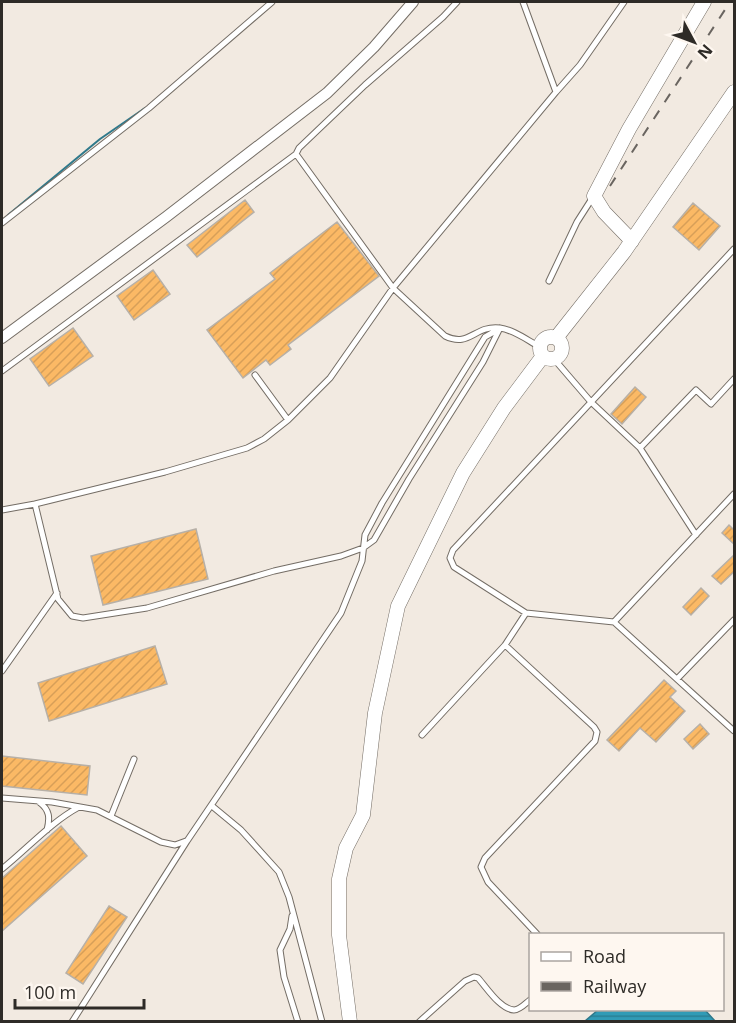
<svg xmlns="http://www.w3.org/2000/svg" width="736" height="1023" font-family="'Open Sans',sans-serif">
<defs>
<pattern id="water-rules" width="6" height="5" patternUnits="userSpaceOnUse" patternTransform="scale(1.5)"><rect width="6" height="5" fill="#309bb6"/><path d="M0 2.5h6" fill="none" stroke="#297f94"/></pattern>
<pattern id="building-hatch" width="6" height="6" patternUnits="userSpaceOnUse" patternTransform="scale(1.5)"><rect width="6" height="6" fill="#fbb965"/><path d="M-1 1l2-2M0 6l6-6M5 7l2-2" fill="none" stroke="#d79f58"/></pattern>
</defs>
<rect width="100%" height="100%" fill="#f2eae1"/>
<!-- water -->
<path fill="url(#water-rules)" stroke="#2f798b" stroke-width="1.5" d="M598,1010H705L715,1021H585Z"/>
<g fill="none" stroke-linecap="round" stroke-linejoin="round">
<!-- stream -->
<path stroke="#2f798b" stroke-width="2" d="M8,215L100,139L145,108"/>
</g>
<!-- building -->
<path fill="url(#building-hatch)" stroke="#b7b0a7" stroke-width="1.5" d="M245,200L254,212L197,257L187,245Z
M693,203L720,226L699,250L673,227Z
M337,222L379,276L288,345L291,349L270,365L266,360L243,378L207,330L275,279L270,273Z
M153,270L170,294L134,320L117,296Z
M73,328L93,356L49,386L30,359Z
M635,387L646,397L622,424L611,414Z
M729,525L735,531V545L722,533Z
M196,529L208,579L103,605L91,556Z
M735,554V571L721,584L712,576Z
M701,588L709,596L691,615L683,607Z
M155,646L167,684L49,721L38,683Z
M664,680L676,691L670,697L685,711L656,742L640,728L619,751L607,740Z
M700,724L709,734L693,749L684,739Z
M2,756L90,766L87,795L2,786Z
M61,826L87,856L2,931V878Z
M109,906L127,917L83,984L66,973Z"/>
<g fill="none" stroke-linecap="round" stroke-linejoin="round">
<!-- lane casing -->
<g stroke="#746d65" stroke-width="7">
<path id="lane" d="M457,2L443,17L365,85L299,148L296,154L393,288L445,336C470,348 474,325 500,328C514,330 527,340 540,347
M556,92L580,65L624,2
M2,223L149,108L272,2
M549,281L577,222L593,197
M500,328L483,362L409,479L374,540L363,548L341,556L274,571L147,608L83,618L72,616L58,599L35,504L165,472L247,448L264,439L288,420L330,378L393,288L556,92L523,2
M554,359L591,402L640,448L696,390L711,404L734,379
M2,371L296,154
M255,375L288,420
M640,448L696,535
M734,494L614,622L734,731
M2,510L35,504
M614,622L526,613L454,567L450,558L453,550L734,249
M505,645L594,727L597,732L595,741L485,858L481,867L488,882L537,934
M2,671L57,593
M677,679L734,620
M422,735L505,645L526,613
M2,798L52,802L97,810L161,842L175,845L186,841
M39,802C50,810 50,818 47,830
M212,806L241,830L279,872L289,897L322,1022
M111,816L134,759
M2,869C27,849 51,822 79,807
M292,916L290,929L280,950L284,977L298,1022
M72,1022L187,841L341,613L362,561L365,535L382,503L485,337L499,329
M419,1022L465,981L474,977L478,978C487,988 500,1009 514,1010C520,1010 526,1003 530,1000"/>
</g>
<!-- street casing -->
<g stroke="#746d65" stroke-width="12">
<path id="street" d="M2,338L166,217L327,93L374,47L413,2"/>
</g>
<!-- secondary casing -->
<g stroke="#746d65" stroke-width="15">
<path id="secondary" d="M632,241L604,212L594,196L629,129L704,2
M540 348a11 11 0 1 1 22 0a11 11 0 1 1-22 0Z
M556,338L624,252L734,92
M350,1022L339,935V879L346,848L363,815L375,713L398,606L463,473L504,408L543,356"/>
</g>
<!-- lane -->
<use href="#lane" stroke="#fff" stroke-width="5"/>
<!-- street -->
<use href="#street" stroke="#fff" stroke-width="10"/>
<!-- secondary -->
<use href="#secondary" stroke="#fff" stroke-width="14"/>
<!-- rail -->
<path stroke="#6a6560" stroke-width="2" stroke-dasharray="10 10" stroke-linecap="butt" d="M610,186L730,2"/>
</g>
<!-- border -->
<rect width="736" height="1023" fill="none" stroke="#2e2b27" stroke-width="6"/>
<!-- legend -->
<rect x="529" y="933" width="195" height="78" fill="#fef7f0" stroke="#aba5a0" stroke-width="1.5"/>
<rect x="541" y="952" width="30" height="9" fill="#ffffff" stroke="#aba5a0" stroke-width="1.5"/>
<text x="583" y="963" font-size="18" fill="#2e2b27">Road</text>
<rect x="541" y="982" width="30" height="9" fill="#6a6560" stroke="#aba5a0" stroke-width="1.5"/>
<text x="583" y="993" font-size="18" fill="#2e2b27">Railway</text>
<!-- north arrow -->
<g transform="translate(694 42) rotate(131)" stroke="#fef7f0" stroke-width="4.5" paint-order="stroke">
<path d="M0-4.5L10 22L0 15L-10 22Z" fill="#2e2b27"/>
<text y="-9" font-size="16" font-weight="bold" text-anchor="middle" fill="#2e2b27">N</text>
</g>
<!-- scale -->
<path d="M15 999v9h129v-9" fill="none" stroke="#2e2b27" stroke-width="3"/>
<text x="24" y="999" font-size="18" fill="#2e2b27" stroke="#fef7f0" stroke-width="4.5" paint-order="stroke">100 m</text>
</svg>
